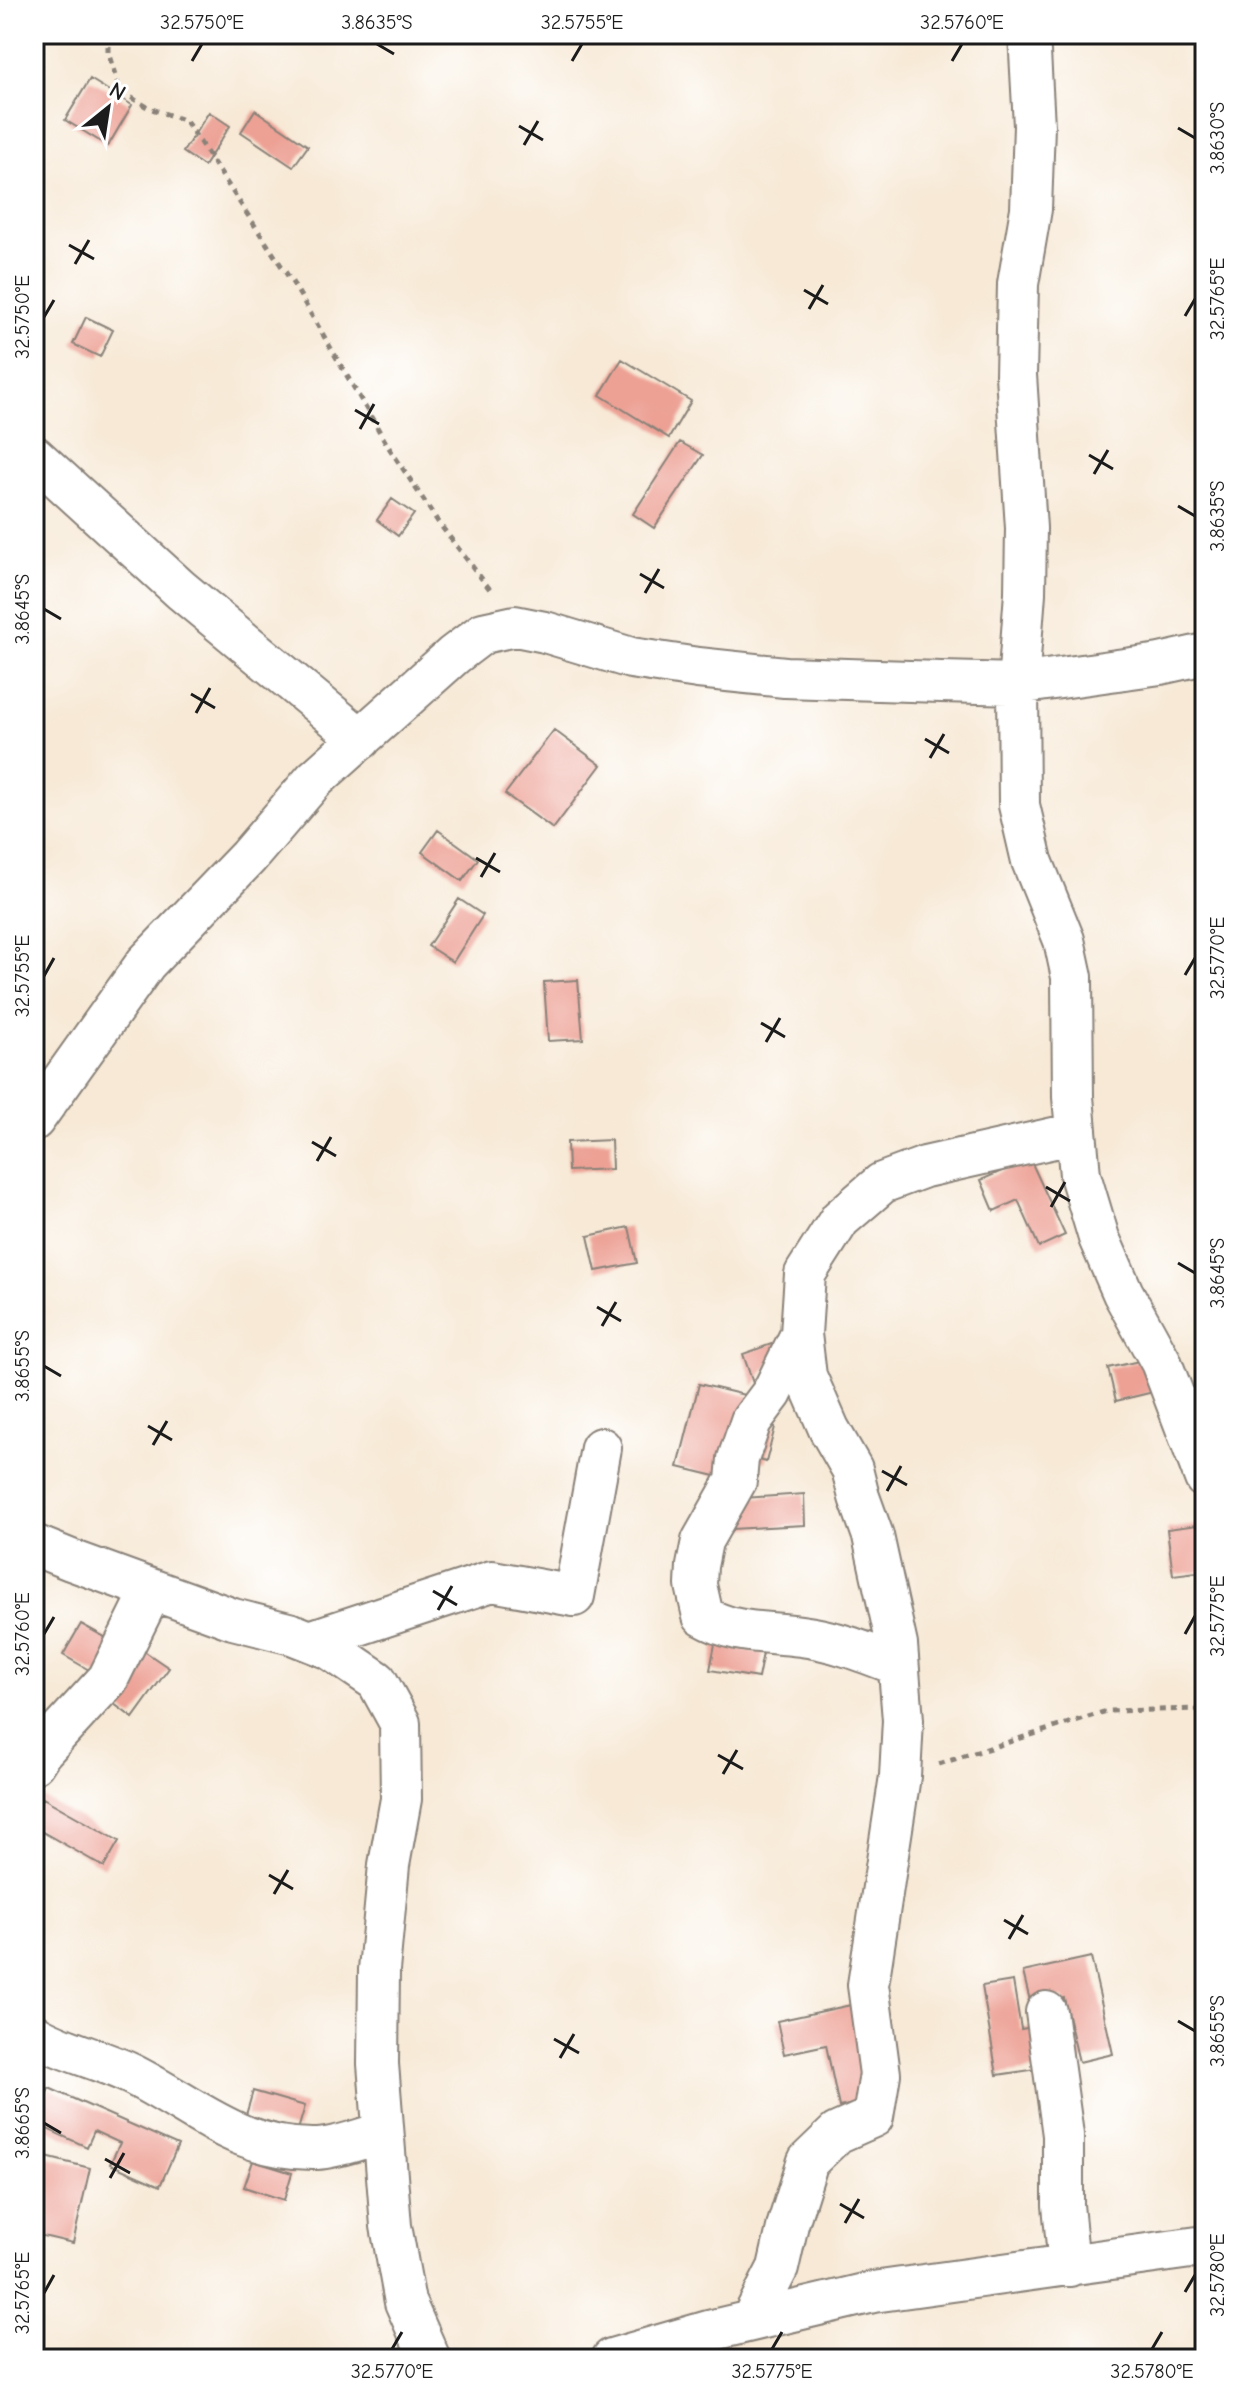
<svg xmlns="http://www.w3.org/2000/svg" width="1239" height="2393" font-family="'Comic Neue',sans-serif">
<rect width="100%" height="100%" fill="#fff"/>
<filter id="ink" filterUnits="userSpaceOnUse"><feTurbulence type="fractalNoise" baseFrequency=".0125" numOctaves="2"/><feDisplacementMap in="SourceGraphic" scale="16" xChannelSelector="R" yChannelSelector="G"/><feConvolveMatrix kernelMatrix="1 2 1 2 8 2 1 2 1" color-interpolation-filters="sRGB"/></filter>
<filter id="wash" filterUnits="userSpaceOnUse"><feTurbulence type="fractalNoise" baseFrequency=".006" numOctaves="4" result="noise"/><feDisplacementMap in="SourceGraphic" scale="32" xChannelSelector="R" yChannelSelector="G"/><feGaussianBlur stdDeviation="1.8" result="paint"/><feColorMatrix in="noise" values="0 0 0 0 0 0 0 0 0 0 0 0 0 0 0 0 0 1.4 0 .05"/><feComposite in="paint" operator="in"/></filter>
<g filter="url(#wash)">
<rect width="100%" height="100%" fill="#f7e9d6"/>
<g id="blocks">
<!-- building -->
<path fill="#eda195" d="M90,79L132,105L108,146L65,120Z
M255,110L308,146L293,167L241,132Z
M209,112L230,126L204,166L183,152Z
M86,317L113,330L100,357L73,344Z
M622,359L691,401L669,438L600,395Z
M680,442L703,455L654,528L633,514Z
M392,499L414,514L398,536L377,520Z
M554,730L601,765L553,829L505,794Z
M438,830L478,859L462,881L422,852Z
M459,899L483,915L453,962L428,946Z
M578,980L583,1039L548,1041L544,982Z
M611,1140L612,1169L568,1171L567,1142Z
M1030,1159L1065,1235L1039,1247L1018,1200L994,1211L981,1180Z
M629,1227L637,1263L596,1271L588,1236Z
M786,1339L754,1386L743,1354Z
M1166,1355L1174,1387L1116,1401L1108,1368Z
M699,1384L757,1398L751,1421L775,1427L766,1462L742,1455L736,1481L678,1467Z
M804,1494L805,1525L731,1529L729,1499Z
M1205,1524V1571L1173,1575L1167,1529Z
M81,1624L121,1646L103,1678L63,1655Z
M715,1644L763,1653L758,1678L710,1670Z
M141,1649L169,1668L133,1718L106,1698Z
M43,1798L119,1841L104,1867L34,1827V1813Z
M1091,1957L1113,2054L1079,2062L1064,1998L1031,2005L1023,1972Z
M1013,1981L1021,2029L1038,2026L1045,2068L997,2075L982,1986Z
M851,2005L873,2100L839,2107L826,2045L784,2054L777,2021Z
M49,2088L178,2145L160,2186L110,2164L120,2143L94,2131L87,2147L34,2123Z
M253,2091L305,2106L298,2130L246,2115Z
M34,2154L90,2168L73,2243L34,2234Z
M253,2161L292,2173L284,2200L244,2187Z"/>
</g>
</g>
<g filter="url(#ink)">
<use href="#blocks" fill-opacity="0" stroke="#8a8279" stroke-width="2"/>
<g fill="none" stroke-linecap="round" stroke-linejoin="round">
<!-- minor casing -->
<g stroke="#8a8279" stroke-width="44">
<path id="minor" d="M1029,34L1034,126L1031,209L1018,284L1016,375L1026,528L1025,593L1018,684L1019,805L1032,861L1064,940L1072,977L1073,1097L1080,1175L1099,1238L1123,1293L1161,1362L1205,1478
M34,456L181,590L361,739
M34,1120L146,963L248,857L314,780L454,655L483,633L515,626L545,632L631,658L698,668L785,677L941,682L1018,684L1160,664L1205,654
M801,1334L772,1393L751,1421L738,1459L736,1481L702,1541L697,1566L696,1585L703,1616C736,1635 765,1631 801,1636C835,1640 867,1653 898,1665
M34,1545L71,1560L233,1619L292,1634L330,1649L377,1681L400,1723L401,1799L389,1865L379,1970L378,2064L391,2226L405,2302L430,2359
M310,1641L492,1581L574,1596L601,1448
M34,1763L41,1752L108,1679L152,1590
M1046,2012L1063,2135V2205L1069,2266
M34,2034C64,2052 100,2059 131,2074C195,2106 239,2151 317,2149C338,2148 362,2138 383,2133
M751,2321L778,2268L788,2224L808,2161L837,2133L873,2117L880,2074L868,1985L900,1776L903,1720L897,1645L873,1536L859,1497L852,1469L829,1429L806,1376L801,1334L805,1274L840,1219L882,1183L925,1167L1076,1133
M612,2359L709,2331L873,2292L1205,2246"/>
</g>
<!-- path -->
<path stroke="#8a8279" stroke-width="5" stroke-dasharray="6 6" stroke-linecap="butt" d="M108,34V52L120,91L149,108L186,121L294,285L388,446L438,522L492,592
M939,1764L1107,1711L1205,1709"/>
<!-- minor -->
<use href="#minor" stroke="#fff" stroke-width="40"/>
</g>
</g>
<!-- ticks -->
<path fill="none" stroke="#1c1c1c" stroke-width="3" d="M377,44L394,54M192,61L202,44M572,61L582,44M952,61L962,44M519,126L543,140M1178,128L1195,138M524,145L538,121M69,245L94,259M75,264L89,240M804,290L828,304M809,309L823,285M1185,316L1195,299M44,317L54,300M355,410L379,424M360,429L374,404M1089,455L1113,469M1094,474L1108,450M1178,506L1195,516M640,574L664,588M645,593L659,569M44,609L61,619M191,694L215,708M196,713L210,688M925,739L949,753M930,758L944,734M476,858L500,872M481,877L495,853M1185,975L1195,958M44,976L54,958M761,1023L785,1037M766,1042L780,1018M312,1142L336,1156M317,1161L331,1137M1046,1187L1070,1201M1051,1207L1065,1182M1178,1263L1195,1273M597,1307L621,1321M602,1326L616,1302M44,1366L61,1376M148,1426L172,1440M153,1445L167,1421M882,1471L907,1485M887,1491L901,1466M433,1591L457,1605M438,1610L452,1586M44,1634L54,1617M1185,1634L1195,1616M718,1755L743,1769M723,1774L737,1750M269,1875L293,1889M274,1894L288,1870M1004,1920L1028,1934M1009,1939L1023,1915M1178,2021L1195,2031M554,2039L579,2053M560,2058L574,2034M44,2123L61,2133M105,2159L130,2173M110,2178L124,2153M840,2204L864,2218M845,2223L859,2199M1185,2292L1195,2275M44,2293L54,2275M392,2349L402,2332M772,2349L782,2332M1152,2349L1162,2332"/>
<!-- margin -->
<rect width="1239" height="2393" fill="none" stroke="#fff" stroke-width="88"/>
<!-- north arrow -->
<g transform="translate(108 108) rotate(30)" stroke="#ffffff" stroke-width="6" paint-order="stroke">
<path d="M0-6L14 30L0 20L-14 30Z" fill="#1c1c1c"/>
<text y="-12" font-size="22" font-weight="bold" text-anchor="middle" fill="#1c1c1c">N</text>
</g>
<rect x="44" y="44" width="1151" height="2305" fill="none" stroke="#1c1c1c" stroke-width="3"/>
<g font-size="20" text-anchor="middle" fill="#1c1c1c">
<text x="202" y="29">32.5750°E</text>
<text x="377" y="29">3.8635°S</text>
<text x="582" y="29">32.5755°E</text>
<text x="962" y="29">32.5760°E</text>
<text transform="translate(1217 138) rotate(-90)" y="7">3.8630°S</text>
<text transform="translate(1217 299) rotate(-90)" y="7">32.5765°E</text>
<text transform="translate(22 317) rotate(-90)" y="7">32.5750°E</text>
<text transform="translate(1217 516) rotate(-90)" y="7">3.8635°S</text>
<text transform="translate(22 609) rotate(-90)" y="7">3.8645°S</text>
<text transform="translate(1217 958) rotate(-90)" y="7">32.5770°E</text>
<text transform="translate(22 976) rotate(-90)" y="7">32.5755°E</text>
<text transform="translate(1217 1273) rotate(-90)" y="7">3.8645°S</text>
<text transform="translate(22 1366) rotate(-90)" y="7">3.8655°S</text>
<text transform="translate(1217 1616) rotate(-90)" y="7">32.5775°E</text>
<text transform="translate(22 1634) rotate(-90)" y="7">32.5760°E</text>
<text transform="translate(1217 2031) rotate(-90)" y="7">3.8655°S</text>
<text transform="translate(22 2123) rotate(-90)" y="7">3.8665°S</text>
<text transform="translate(1217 2275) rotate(-90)" y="7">32.5780°E</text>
<text transform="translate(22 2293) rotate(-90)" y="7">32.5765°E</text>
<text x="392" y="2378">32.5770°E</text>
<text x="772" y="2378">32.5775°E</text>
<text x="1152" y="2378">32.5780°E</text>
</g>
</svg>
